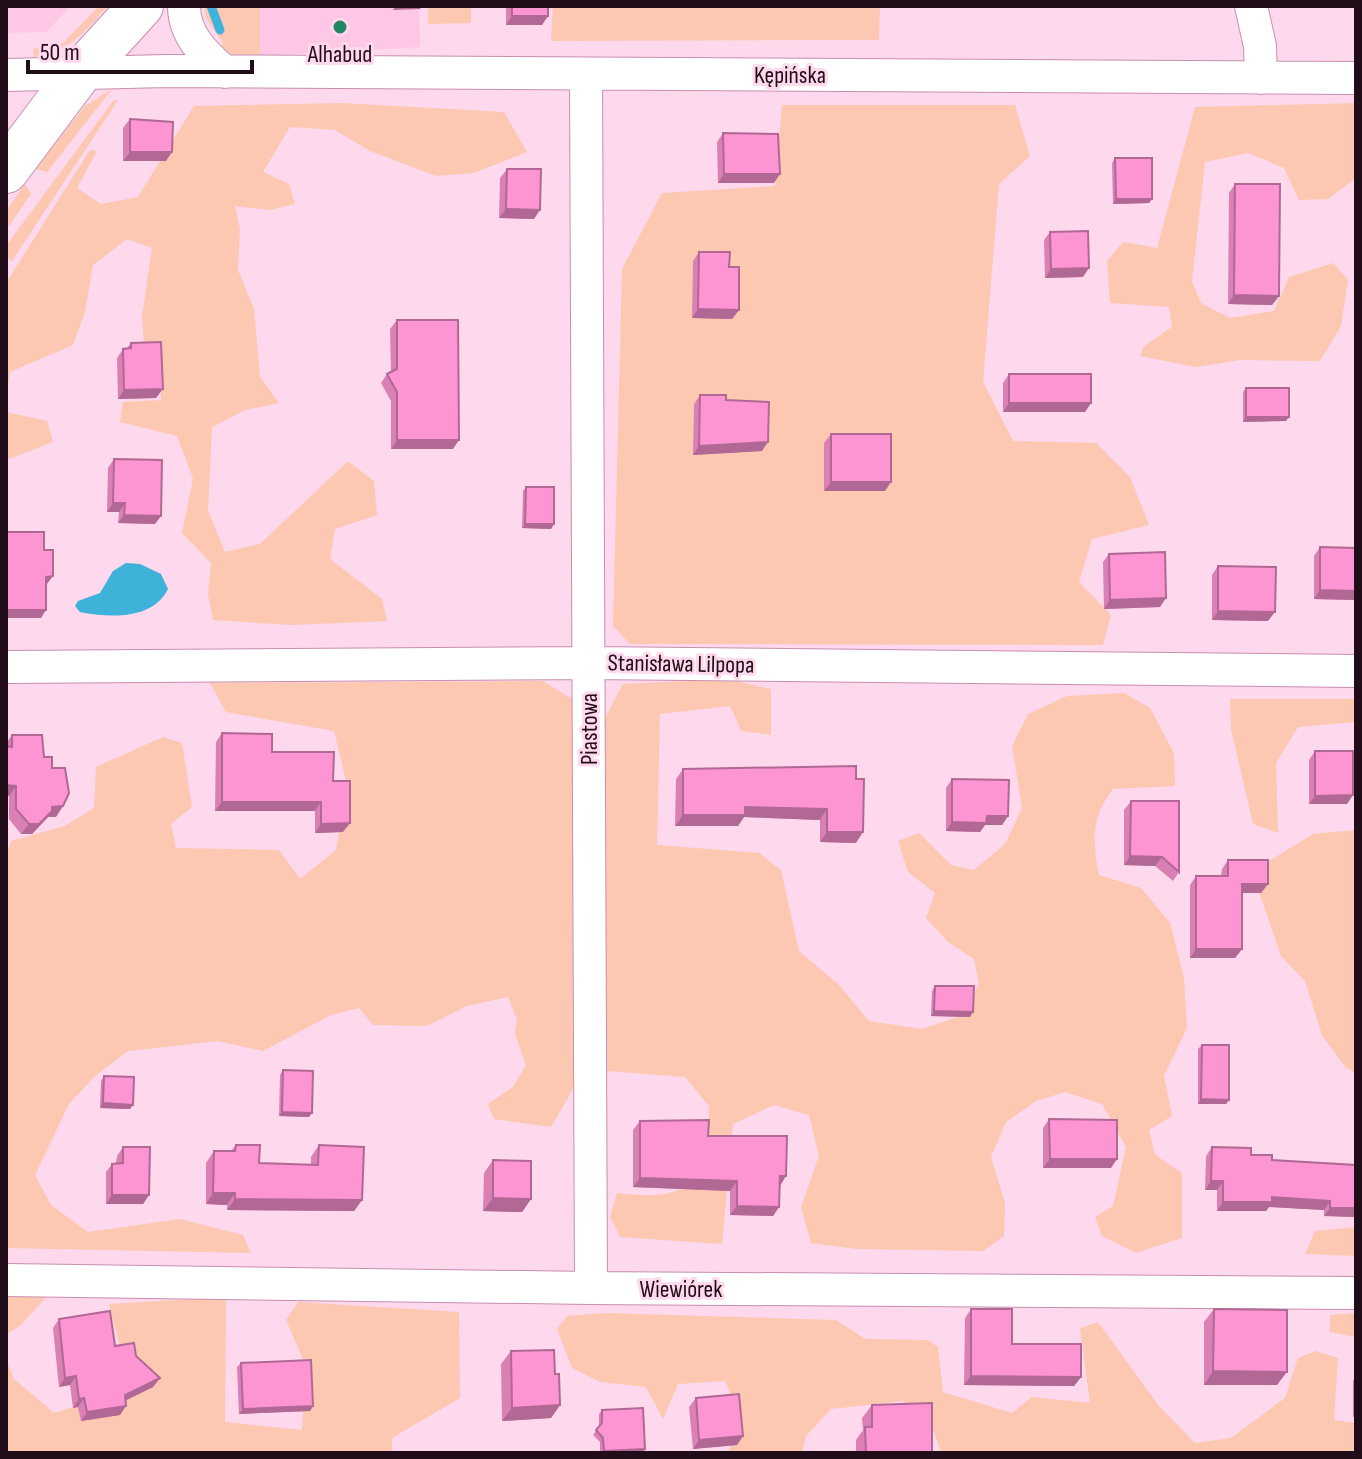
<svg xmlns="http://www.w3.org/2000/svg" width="1362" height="1459" font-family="'Sofia Sans Condensed',sans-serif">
<rect width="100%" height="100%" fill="#fed8ec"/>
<!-- built -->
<path fill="#fec7e5" d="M6,6H71L46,32L6,33Z
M260,6H419L420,47L260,56Z"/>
<!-- green -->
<path fill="#fdc8b1" d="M99,6L107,7C85,32 69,52 34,57L33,49L62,44Z
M204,6H260V56H237L218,48L223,43L206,18Z
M428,6H471V23L428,24Z
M553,6H880L879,40L551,41Z
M112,89L47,172L35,169L85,106Z
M118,100L12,261L6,257V246L113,101Z
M342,103L504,112L527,152L474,173L436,176L370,151L335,130L290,127L263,172L289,184L295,204L270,210L235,206L240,229L238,270L254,309L260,377L279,403L245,410L212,427L208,511L225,552L260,544L348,461L374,481L377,515L335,529L330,559L382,599L387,621L291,625L213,620L208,595L211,563L182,533L193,479L177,436L120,422L123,402L161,400L160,351L144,345L142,317L152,248L127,239L93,265L85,312L73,345L10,372L6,398V283L90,150L97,151L77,188L101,204L138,197L194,106Z
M1356,103V178L1328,199L1299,200L1284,168L1248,153L1205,162L1192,281L1201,303L1230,318L1274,311L1289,277L1333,263L1348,280L1341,326L1320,361L1240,360L1196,367L1140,356L1143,347L1172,327L1169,307L1110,303L1107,261L1123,242L1157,248L1195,107Z
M782,105H1015L1030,156L999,184L983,382L1013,441L1096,443L1130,477L1149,525L1092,539L1079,582L1111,615L1103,645L630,644L613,626L622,269L662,193L775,186Z
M25,184L31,194L6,230V211Z
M6,412L47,421L53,442L6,460Z
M727,679L771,689V735L741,731L730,706L660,714L657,845L759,853L781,870L799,951L839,985L869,1021L922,1029L961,1016L979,984L974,959L948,942L926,918L935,893L908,872L898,841L919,833L951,865L974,870L1005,844L1022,808L1012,746L1028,714L1067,696L1124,693L1150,708L1174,753L1175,786L1113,789C1091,818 1092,840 1099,875L1141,888L1170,923L1184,978L1187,1028L1164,1076L1172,1116L1149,1130L1155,1155L1182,1173V1238L1136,1253L1102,1236L1095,1217L1113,1206L1126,1147L1102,1104L1065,1092L1036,1101L1006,1122L991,1157L1005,1203L1004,1236L983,1251L856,1249L811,1243L801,1207L819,1156L809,1115L774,1105L733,1124L722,1244L620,1237L610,1217L617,1193C649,1197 690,1200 706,1163C712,1148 708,1122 709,1106L685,1077L607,1071L603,722L623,684Z
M543,681L572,699L576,1084L551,1127L494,1119L488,1104L513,1087L526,1065L515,1034L517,1020L508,997L467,1006L427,1026L373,1025L359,1008L331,1015L263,1051L218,1041L128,1051L95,1076L69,1104L35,1175L51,1205L88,1232L180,1219L243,1235L251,1253L6,1248V857L11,841L65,826L94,808L96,767L163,737L182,743L192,807L171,824L176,848L279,850L300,879L336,850L347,785L334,731L226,712L210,683Z
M1230,699H1356V722L1298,727L1276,763L1278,833L1253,824L1231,729Z
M1356,830V1073L1345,1067L1322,1035L1305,981L1281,956L1258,889L1269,861L1313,834Z
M1356,1227V1256L1305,1254L1315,1231Z
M50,1293L21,1325L6,1335V1295Z
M226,1297L225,1422L302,1430L306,1367L286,1320L298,1302L459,1312L460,1398L392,1438V1453H6V1359L14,1379L54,1413L109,1396L128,1377L109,1304Z
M604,1313L836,1320L865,1339L928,1340L938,1347L943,1392L1012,1413L1032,1397L1090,1403L1080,1328L1098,1322L1159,1406L1195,1443L1231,1438L1285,1398L1298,1358L1316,1351L1338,1358L1334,1420L1356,1423V1453H941L928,1413L902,1401L831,1409L806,1436L802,1453H727L743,1424L725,1381L678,1384L663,1419L646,1387L600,1382L572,1368L557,1329L567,1316Z
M1356,1313V1337L1330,1332V1315Z"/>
<!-- water -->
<path fill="#3eb2d9" d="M126,563L140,564L161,574L168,589C153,620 109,618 80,612L75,606L78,601L100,593L113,571Z"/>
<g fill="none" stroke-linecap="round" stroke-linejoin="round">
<!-- stream -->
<path stroke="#3eb2d9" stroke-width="9" d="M211,6L220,30"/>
<!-- street casing -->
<g stroke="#c88eaf" stroke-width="34">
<path id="street" d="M184,6C184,35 204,54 225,72
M1251,6L1260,46L1261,78
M586,74L591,1288
M6,75L166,71L1356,78
M6,667L589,663L1356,671
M6,1280L591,1288L1356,1293"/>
</g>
<!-- secondary casing -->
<g stroke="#c88eaf" stroke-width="46">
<path id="secondary" d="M6,171L78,75L141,6"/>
</g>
<!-- street -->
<use href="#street" stroke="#fff" stroke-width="32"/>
<!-- secondary -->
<use href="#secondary" stroke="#fff" stroke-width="44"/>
</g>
<!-- wall -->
<path fill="#da80b5" d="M506,6H548L542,25H506Z
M130,119L166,161H123V128Z
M723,133L774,183H718L717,142Z
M1115,158L1152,199L1149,203L1113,204L1112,163Z
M507,169L534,219L499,218L500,178Z
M1235,184L1279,296L1272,305L1228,304L1229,193Z
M1050,232L1083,277L1045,278L1044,240Z
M699,252L729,267L739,310L732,319L692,318L693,261Z
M397,320L453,449H391V401L381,383L387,374L391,372L390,329Z
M131,343L156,398L118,399L117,358L123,349L127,348Z
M1009,374L1091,403L1085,412H1003V383Z
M1246,388L1286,421L1243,422V392Z
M700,395L726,400L762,451L693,455L694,404Z
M831,434L885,491H824V443Z
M114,459L155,524L118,523L119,512H107L108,468Z
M526,487L554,524L551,529L522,528L523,491Z
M1320,547L1356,548V600L1314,599V556Z
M1109,554L1160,607L1104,609L1103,562Z
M1218,566L1268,621L1212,620V575Z
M222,733L272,752L333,781L343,832L315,833V811H215L216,742Z
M12,735L44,757L52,768L56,817H48L32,834H21L9,819V796H6V743Z
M1315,751L1347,804H1309V760Z
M856,766V843L820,842V820L744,817L738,826H675L676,779L683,769Z
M952,779L1008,816L1002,825H985L980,832L946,831V788Z
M1131,801L1179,872L1173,881L1155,866L1124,865V810Z
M1228,860L1268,884L1261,893H1242V949L1235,958H1190V885L1196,876H1221L1222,869Z
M935,986L970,1017L931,1016L932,991Z
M1202,1045L1229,1100L1226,1104H1198V1049Z
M283,1070L309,1117L279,1116L280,1075Z
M104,1076L130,1109L100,1108L101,1081Z
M1049,1119L1111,1168H1043V1128Z
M640,1121L708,1136L779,1207L773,1216L730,1215V1191L633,1187V1130Z
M236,1145L259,1163L311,1165V1157L319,1145L362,1200L354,1211L227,1210V1205L206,1204V1163L214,1151H231Z
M123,1147L149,1195L143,1204H106V1172L112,1164H116L117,1156Z
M1212,1147L1272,1160L1356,1217L1324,1216V1210L1269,1207L1266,1211H1217V1190H1205L1206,1156Z
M493,1160L531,1199L522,1212L483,1211L484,1173Z
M971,1309L1012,1344L1081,1377L1074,1386L964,1385L965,1318Z
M1214,1309L1277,1385H1204V1322Z
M59,1319L136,1356L160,1378L153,1387L125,1401L120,1415L81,1421L78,1407L73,1408L70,1385L59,1387L53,1328Z
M511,1351L560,1405L551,1418L502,1421L501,1364Z
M241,1363L313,1406L310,1411L239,1414L237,1367Z
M1356,1376V1417H1353V1381Z
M696,1398L743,1436L737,1445L693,1449L689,1407Z
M872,1405L932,1453H856V1440L863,1430L862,1418Z
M602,1410L643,1453H600V1442L593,1435L599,1427V1414Z"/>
<!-- shaded-wall -->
<path fill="#b16894" d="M396,6H422L420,9L393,10Z
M512,16H548L542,25H506Z
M130,152H172L166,161H123Z
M724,174H780L774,183H718Z
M1116,199H1152L1149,203L1113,204Z
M506,209L540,210L534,219L499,218Z
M1089,268L1083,277L1045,278L1051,269Z
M1234,295L1279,296L1272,305L1228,304Z
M698,309L739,310L732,319L692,318Z
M163,389L156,398L118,399L124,390Z
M1009,403H1091L1085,412H1003Z
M1246,417H1289L1286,421L1243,422Z
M397,440H459L453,449H391Z
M768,442L762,451L693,455L699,446Z
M831,482H891L885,491H824Z
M113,503H125L119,512H107Z
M124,515L161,516L155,524L118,523Z
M525,524H554L551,529L522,528Z
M53,576L47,584L41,585L46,577Z
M1320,590L1356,591V600L1314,599Z
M1166,598L1160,607L1104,609L1110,600Z
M6,610H46L41,618H6Z
M1218,611L1275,612L1268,621L1212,620Z
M6,785L16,786L9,796H6Z
M1353,795L1347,804H1309L1315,796Z
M222,802H321L315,811H215Z
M63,806L56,817H48L32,834H21L29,824L52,807Z
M745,807L827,809L820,820L744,817L738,826H675L683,815Z
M987,816H1008L1002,825H985L980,832L946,831L952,822Z
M350,823L343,832L315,833L321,824Z
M827,832H863L856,843L820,842Z
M1130,856L1162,857L1155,866L1124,865Z
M1242,884H1268L1261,893H1236Z
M1196,949H1242L1235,958H1190Z
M934,1011L973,1012L970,1017L931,1016Z
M1201,1099L1229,1100L1226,1104H1198Z
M103,1103L133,1105L130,1109L100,1108Z
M282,1112L312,1113L309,1117L279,1116Z
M1050,1159H1117L1111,1168H1043Z
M780,1176H786L780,1186Z
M640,1178L737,1181L730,1191L633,1187Z
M1211,1181H1223L1217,1190H1205Z
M213,1193H235L227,1205L206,1204Z
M112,1195H149L143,1204H106Z
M1272,1197L1330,1201L1324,1210L1269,1207L1266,1211H1217L1223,1202Z
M493,1198L531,1199L522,1212L483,1211Z
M235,1199L362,1200L354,1211L227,1210Z
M737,1206L779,1207L773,1216L730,1215Z
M1330,1208H1356V1217L1324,1216Z
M1213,1371L1287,1372L1277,1385H1204Z
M76,1376L70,1385L59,1387L65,1378Z
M971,1376L1081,1377L1074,1386L964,1385Z
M160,1378L153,1387L118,1404L125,1395Z
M84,1398L78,1407L73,1408L79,1399Z
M560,1405L551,1418L502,1421L512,1408Z
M126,1406L120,1415L81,1421L87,1412Z
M313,1406L310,1411L239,1414L243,1409Z
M743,1436L737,1445L693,1449L699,1440Z
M645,1449L643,1453H602L604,1451Z"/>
<!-- building -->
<path fill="#fd95d3" stroke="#b16894" stroke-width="2" d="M512,6H548V16H512Z
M130,119L173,122L172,152H130Z
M723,133L778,134L780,174H724Z
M1115,158H1152V199H1116Z
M507,169H541L540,210L506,209Z
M1235,184H1280L1279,296L1234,295Z
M1088,231L1089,268L1051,269L1050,232Z
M699,252H730L729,267H739V310L698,309Z
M397,320H458L459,440H397V392L387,374L397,369Z
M161,342L163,389L124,390L123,349L131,348V343Z
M1009,374H1091V403H1009Z
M1246,388H1289V417H1246Z
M700,395H726V400L769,402L768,442L699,446Z
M831,434H891V482H831Z
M114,459L162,460L161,516L124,515L125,503H113Z
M526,487H554V524H525Z
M6,532H44V550H53V576L46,577V610H6Z
M1320,547L1356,548V591L1320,590Z
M1165,552L1166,598L1110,600L1109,554Z
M1218,566L1276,567L1275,612L1218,611Z
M222,733L272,734V752H334L333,781H350V823L321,824V802H222Z
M12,735H42L44,757H52V768H65L69,793L63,806L52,807V811L39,824H29L16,809V786L6,785V746L12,747Z
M1315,751H1353V795L1315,796Z
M856,766V779H864L863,832H827V809L745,807V815H683V769Z
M952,779L1009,780L1008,816H987L986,823L952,822Z
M1131,801H1179V872L1162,857L1130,856Z
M1228,860H1268V884H1242V949H1196V876H1228Z
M935,986H974L973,1012L934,1011Z
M1202,1045H1229V1100L1201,1099Z
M283,1070L313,1071L312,1113L282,1112Z
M104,1076L134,1077L133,1105L103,1103Z
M1049,1119L1117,1120V1159H1050Z
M709,1120L708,1136H787L786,1176H780L779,1207L737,1206V1181L640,1178V1121Z
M236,1145H260L259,1163L318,1165L319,1145L364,1147L362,1200L235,1199V1193H213L214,1151H235Z
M123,1147H150L149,1195H112V1164L123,1163Z
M1212,1147L1251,1148V1155H1272V1160L1356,1165V1208H1330V1201L1272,1197V1202H1223V1181H1211Z
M493,1160L531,1161V1199L493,1198Z
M971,1309H1012V1344H1081V1377L971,1376Z
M1214,1309L1287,1310V1372L1213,1371Z
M110,1311L115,1346L134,1343L136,1356L160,1378L125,1395L126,1406L87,1412L84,1398L79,1399L76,1376L65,1378L59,1319Z
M554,1350L555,1374H559L560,1405L512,1408L511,1351Z
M311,1360L313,1406L243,1409L241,1363Z
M739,1394L743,1436L699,1440L696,1398Z
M932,1403V1453H866L865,1427H872V1405Z
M643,1408L645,1449L604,1451L603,1438L596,1430L602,1423V1410Z"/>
<!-- markers -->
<circle fill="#1f8763" stroke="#fed8ec" stroke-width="3" cx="340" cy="27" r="8"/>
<g text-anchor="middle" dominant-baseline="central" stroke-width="6" stroke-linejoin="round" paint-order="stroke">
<!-- poi labels -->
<g font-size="24" fill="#210c19" stroke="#fed8ec">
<text x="340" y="54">Alhabud</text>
</g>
<!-- street labels -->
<g font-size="24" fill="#210c19" stroke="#fed8ec">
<text x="790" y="75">Kępińska</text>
<text transform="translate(681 664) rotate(1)">Stanisława Lilpopa</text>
<text transform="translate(589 729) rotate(-90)">Piastowa</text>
<text x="681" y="1289">Wiewiórek</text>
</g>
</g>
<!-- border -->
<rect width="1362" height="1459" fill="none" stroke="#210c19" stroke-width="16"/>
<!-- scale -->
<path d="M28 60v12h224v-12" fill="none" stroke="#210c19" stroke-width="4"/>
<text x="40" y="60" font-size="24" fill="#210c19" stroke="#fed8ec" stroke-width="6" paint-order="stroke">50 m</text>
</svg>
